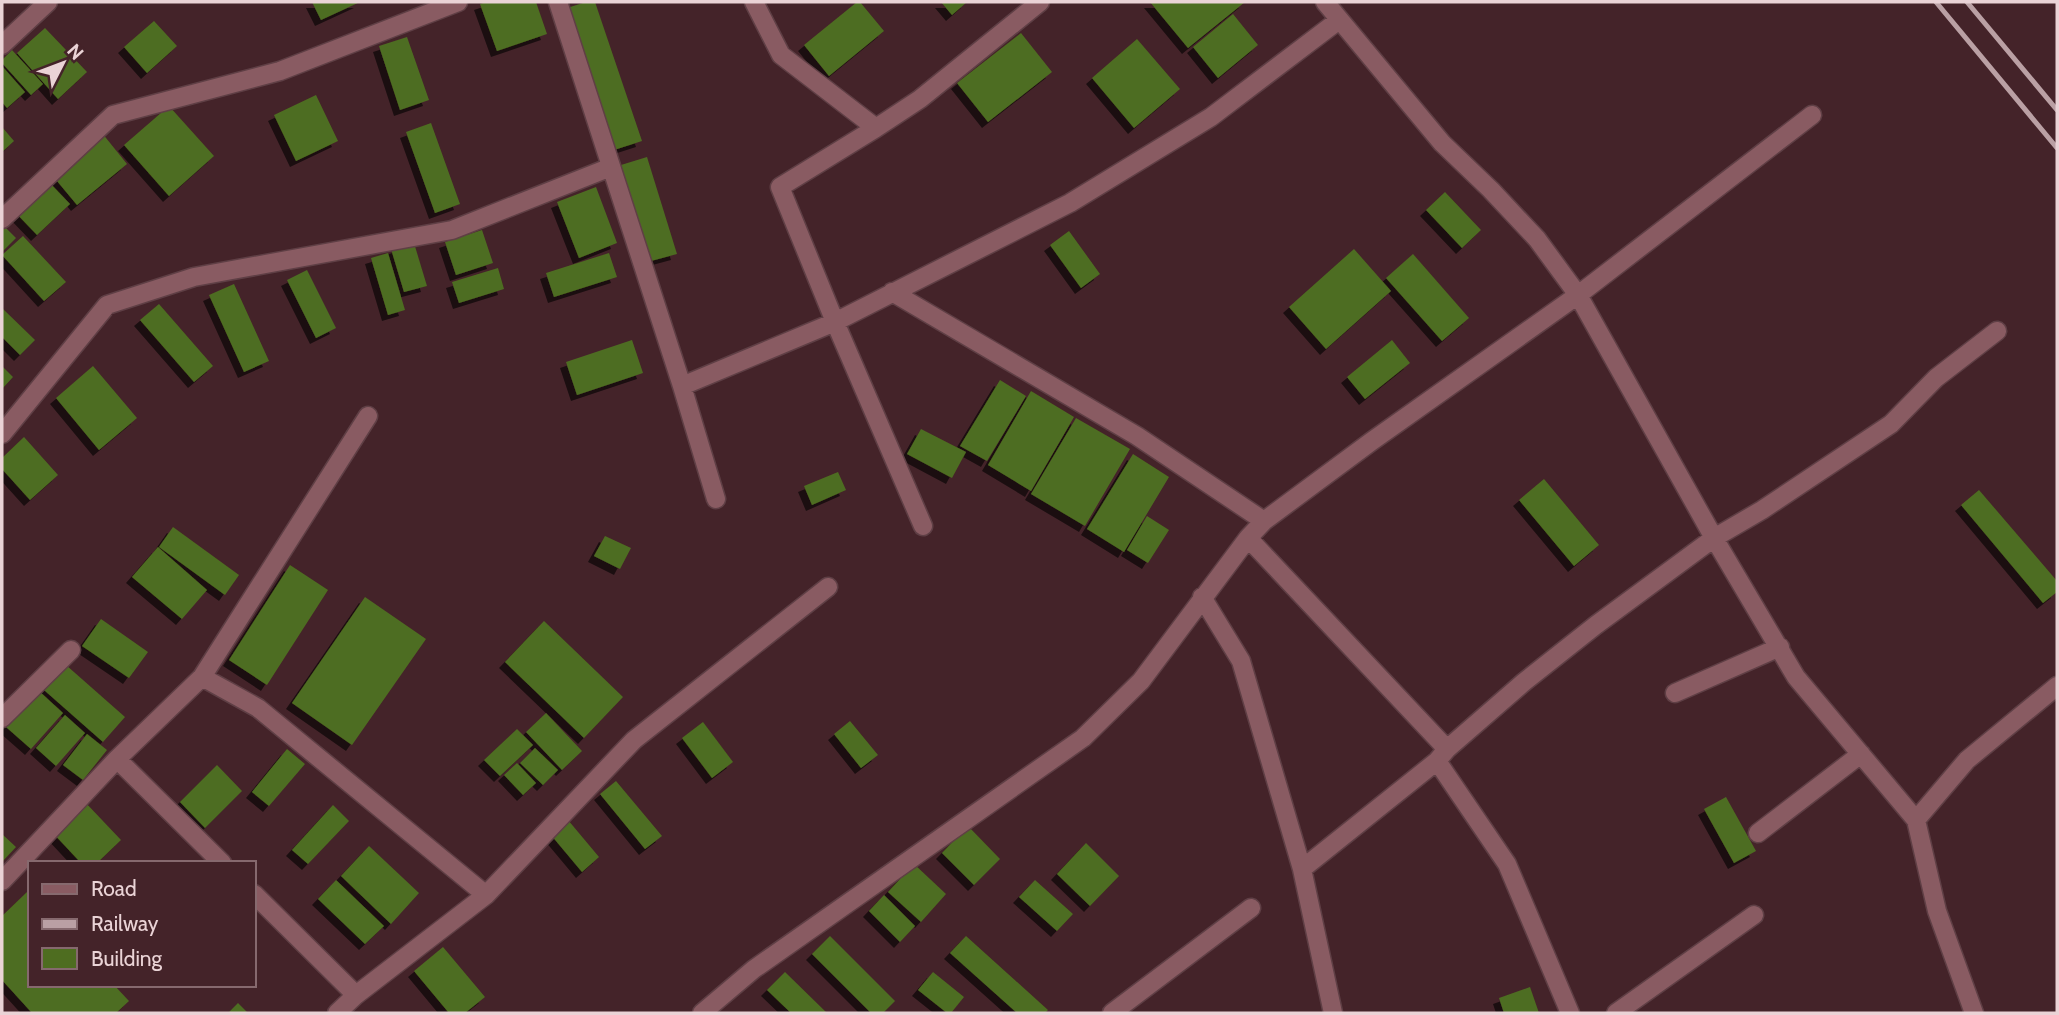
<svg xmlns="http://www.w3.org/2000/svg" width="2059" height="1015" font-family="Cabin,sans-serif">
<defs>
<filter id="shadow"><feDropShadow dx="-6" dy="6" stdDeviation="0" flood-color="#0009"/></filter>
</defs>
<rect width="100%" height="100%" fill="#442329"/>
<!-- building -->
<path fill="#4e6d20" filter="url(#shadow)" d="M312,2H360L321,20Z
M486,2H536L547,34L497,51L480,4Z
M586,2H595L642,141L614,150L567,8Z
M857,2H860L884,31L829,76L804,45Z
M941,2H967L952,15Z
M1150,2H1245L1188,48Z
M1233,14L1258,45L1218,78L1193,47Z
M154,21L177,46L147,73L124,47Z
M45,28L87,72L58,99L17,53Z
M1021,33L1052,72L988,122L957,83Z
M407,37L429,100L400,110L379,46Z
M1137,39L1180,89L1134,128L1092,78Z
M12,50L43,84L31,95L2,63V60Z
M2,66L25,92L7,108L2,102Z
M316,95L338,141L296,161L274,115Z
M169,106L214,156L169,196L124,145Z
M431,123L460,204L435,213L406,132Z
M2,127L14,141L2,152Z
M102,133L127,164L77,205L52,175Z
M647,157L677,254L651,261L621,165Z
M47,180L70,204L37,235L14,211Z
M596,187L617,243L579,258L557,202Z
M1445,192L1481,230L1462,248L1426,210Z
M4,226L16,238L2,252V227Z
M482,230L493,263L456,275L445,242Z
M1069,231L1100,274L1081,288L1050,245Z
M23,236L66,282L44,301L2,255Z
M414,243L427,286L404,292L391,249Z
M1354,249L1391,291L1326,349L1289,307Z
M388,253L405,310L388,315L371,258Z
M609,253L617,277L554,297L546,273Z
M1413,254L1469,318L1442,341L1386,278Z
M498,268L504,289L459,303L452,282Z
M307,270L336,328L316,338L287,280Z
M234,284L269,361L244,372L209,295Z
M159,304L213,366L194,382L140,320Z
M2,308L35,340L20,355L2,337Z
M632,340L643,373L577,395L566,362Z
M1392,340L1410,363L1365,399L1347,377Z
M2,366L13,377L2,389Z
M93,366L137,418L99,450L56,398Z
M1000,380L1026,396L987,461L960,446Z
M1031,391L1074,417L1031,491L988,465Z
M1076,418L1130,449L1085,526L1031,494Z
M921,429L966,452L952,478L907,454Z
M24,437L58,475L30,500L2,469V458Z
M1133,454L1169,477L1124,552L1087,529Z
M838,472L846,490L812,505L804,486Z
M1544,479L1599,545L1574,566L1519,500Z
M1979,490L2057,581V592L2043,603L1961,505Z
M1147,516L1169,530L1148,563L1127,550Z
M173,527L239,575L225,595L159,547Z
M605,536L631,548L620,569L594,556Z
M158,547L207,590L182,619L132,577Z
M290,565L328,590L267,685L229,660Z
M365,597L426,639L352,745L292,703Z
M101,619L148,652L129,678L82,646Z
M544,621L623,697L584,738L505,662Z
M66,665L125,717L103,742L44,690Z
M39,691L63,713L31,749L6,727Z
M546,713L582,751L562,770L526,732Z
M65,715L85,733L56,766L36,748Z
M850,721L878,755L861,768L834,734Z
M703,722L733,762L712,778L682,738Z
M517,729L533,745L500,776L484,760Z
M87,734L107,750L83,780L63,765Z
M535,748L558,770L543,785L520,763Z
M287,749L305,764L269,806L252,792Z
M517,763L536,783L523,795L504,775Z
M217,765L242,791L205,828L180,802Z
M616,781L662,836L645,849L600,794Z
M1726,797L1756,851L1734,863L1704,809Z
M84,801L121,840L97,863H81L52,832Z
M333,805L349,821L308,864L292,850Z
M568,820L599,857L582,872L551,835Z
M968,826L1000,859L974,885L942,853Z
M2,834L16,847L2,862Z
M1086,843L1119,876L1090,906L1057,874Z
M369,846L419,893L391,924L341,876Z
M914,864L946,894L921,922L888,892Z
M336,880L384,926L365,944L318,899Z
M1035,880L1073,914L1057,931L1019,897Z
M27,892L30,894V985H114L129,1001L116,1013H32L2,980V916Z
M884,895L915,926L900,942L869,911Z
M830,936L895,1001L883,1013H871L812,954Z
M966,936L1048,1010L1045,1013H1017L950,953Z
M443,947L485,997L465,1013H449L414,971Z
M785,972L827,1013H791L767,990Z
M933,972L964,997L951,1013H947L918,990Z
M1530,987L1539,1013H1504L1499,998Z
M238,1003L248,1013H228Z"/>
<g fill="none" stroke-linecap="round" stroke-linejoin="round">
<!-- minor casing -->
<g stroke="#5f3f45" stroke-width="21">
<path id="minor" d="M558,2L682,386L716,499
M754,2L781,55L876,128
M1325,2L1442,143L1491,190L1537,239L1578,295L1714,538L1796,677L1916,820
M2,45L48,2
M2,219L113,115L280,71L458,2
M892,292L1137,436L1264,521
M682,386L835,322L1070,203L1211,117L1339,20
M2,434L107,305L194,277L452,230L611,167
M923,526L835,322L780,187L876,128L920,99L1040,2
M1248,538L1447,749
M1202,597L1241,661L1302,869L1333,1013
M202,677L258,708L486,895
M1675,693L1780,647
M2,718L71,650
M117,759L222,863
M1437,761L1507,864L1570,1013
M1758,833L1861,754
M1302,869L1437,761L1447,749L1524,682L1596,625L1714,538L1762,510L1891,424L1936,378L1997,331
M2,881L117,759L202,677L368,416
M254,894L356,995
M337,1013L356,995L486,895L634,740L828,587
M702,1013L754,969L1083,738L1141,681L1248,538L1264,521L1372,441L1578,295L1812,115
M1112,1013L1251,908
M1616,1013L1754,915
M1974,1013L1937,911L1916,820L1967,760L2057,686"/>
</g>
<!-- minor -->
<use href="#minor" stroke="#895b62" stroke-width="18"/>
<!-- rail -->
<path stroke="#baa0a4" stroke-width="5" d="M1936,2L2057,148
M1967,2L2057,110"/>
</g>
<!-- border -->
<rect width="2059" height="1015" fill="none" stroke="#ead3d6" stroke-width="7"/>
<!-- legend -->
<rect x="28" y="861" width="228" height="126" fill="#442329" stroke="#86696e" stroke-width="2"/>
<rect x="42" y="884" width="35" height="10" fill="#895b62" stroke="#86696e" stroke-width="2"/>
<text x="91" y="896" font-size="21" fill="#ead3d6">Road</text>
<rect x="42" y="919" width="35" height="10" fill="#baa0a4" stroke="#86696e" stroke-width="2"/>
<text x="91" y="931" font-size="21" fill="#ead3d6">Railway</text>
<rect x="42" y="948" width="35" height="21" fill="#4e6d20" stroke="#86696e" stroke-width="2"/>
<text x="91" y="966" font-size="21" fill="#ead3d6">Building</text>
<!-- north arrow -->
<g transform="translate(63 63) rotate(48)" stroke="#442329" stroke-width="5" paint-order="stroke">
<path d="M0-5L12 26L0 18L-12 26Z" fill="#ead3d6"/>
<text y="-10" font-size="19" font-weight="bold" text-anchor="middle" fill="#ead3d6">N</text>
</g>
</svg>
